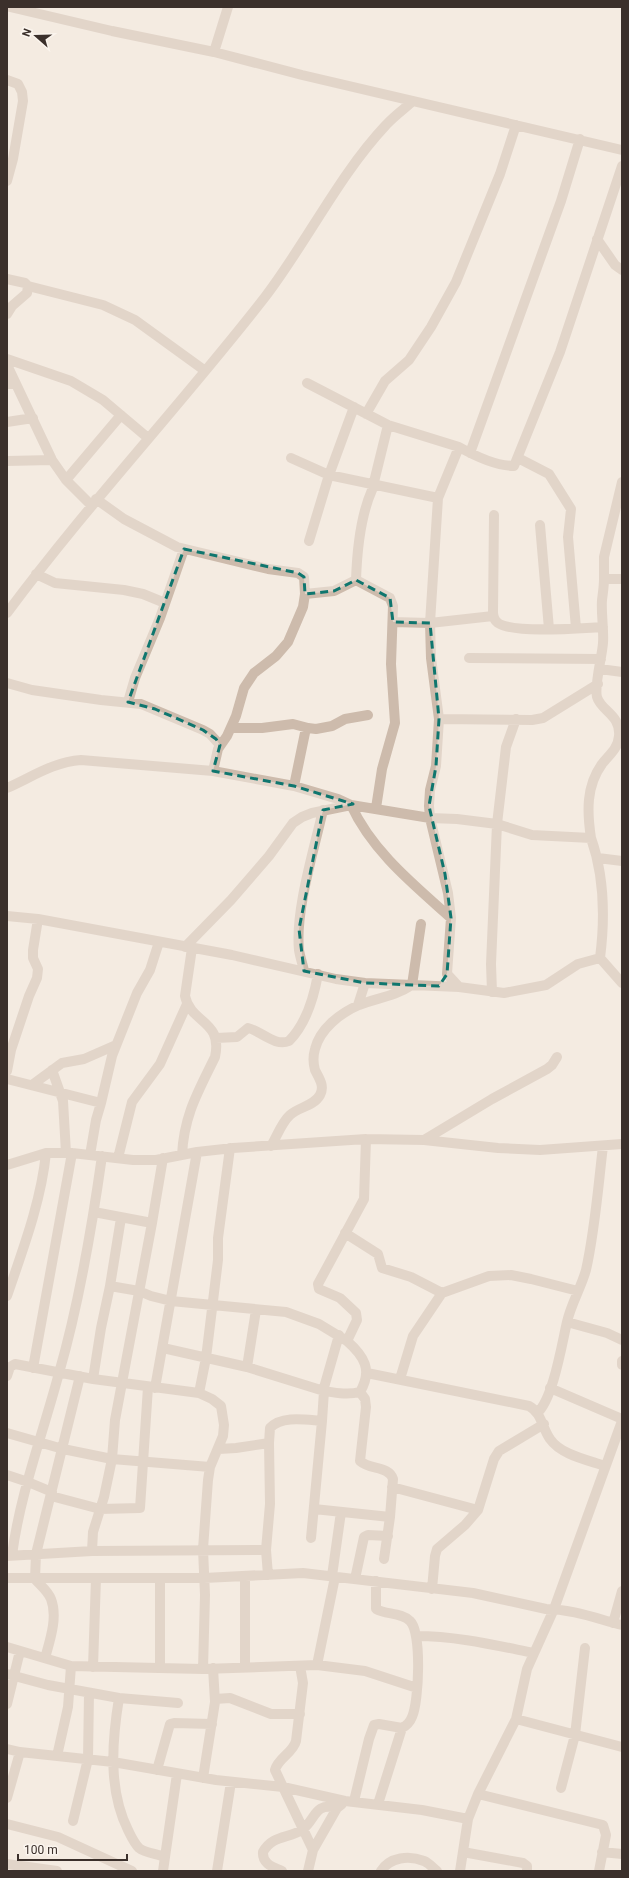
<svg xmlns="http://www.w3.org/2000/svg" width="629" height="1878" font-family="Roboto,sans-serif">
<rect width="100%" height="100%" fill="#f4ebe1"/>
<g fill="none" stroke-linecap="round" stroke-linejoin="round">
<!-- minor -->
<path stroke="#cdbbac" stroke-width="10" d="M10,7L112,31L214,52L302,75L622,150
M214,52L228,7
M7,80L18,84L22,92L23,101L13,159L7,181
M597,239L615,265L622,270
M7,279L25,283L28,286L27,293L12,306L7,314
M28,286L103,305L135,320L204,370
M7,359L71,381L103,400L148,438
M7,365L16,384
M307,383L388,425L459,447L438,498L430,623L431,658L439,719L436,766L430,790L429,806L430,818L457,819L497,824L532,835L591,838C604,875 605,919 600,958L622,983
M7,384H16L52,460L66,480L91,505
M366,414L385,381L409,360L431,327L456,282L500,174L516,125
M7,422L33,418
M459,447C475,456 496,466 514,466L560,352L622,166
M470,453L561,201L580,139
M291,458L329,475L438,498
M518,458L549,474L571,509L568,537L576,628
M7,461L52,460
M66,480L121,415
M96,499L124,519L177,547L268,569L298,573L304,577L305,594
M494,515L493,612C493,616 494,620 498,623C514,634 581,628 603,627
M540,525L549,629
M309,541L329,475L354,407
M36,574L55,583L124,590L143,594L165,603
M604,579V557L622,482
M7,613C88,504 181,405 265,297C307,242 339,175 386,125C394,116 404,109 413,101
M393,622L430,623L493,616
M469,658L601,659
M600,669L622,672
M7,683L32,690L101,700L141,704L203,730L210,734L220,745
M128,702L135,678L160,618L184,549
M439,719L532,720L543,718L598,684
M231,728H262L293,724L308,728L316,729L332,726L345,719L368,715
M213,771L218,749L227,736L236,716L244,688L254,673L276,656L288,642L303,607L305,594L334,591L356,580
M294,786L306,728
M7,788C32,777 53,762 81,760L213,771L294,786L338,799L351,805C372,851 413,884 451,918
M376,808L382,769L395,723L391,664L393,606L390,598L356,580C357,551 360,517 372,490L388,425
M591,838C587,812 586,786 602,764C609,755 618,749 619,736C621,715 601,711 597,697C594,686 602,657 603,643C604,629 601,614 602,600C603,592 604,586 604,579H622
M598,858L622,861
M7,916L38,919L232,955L336,979L365,983L459,987L504,993L546,985L578,964L600,958
M185,947L231,900L269,856L293,823L302,817L312,813L351,805L430,818L448,893L451,918L447,974L459,987
M304,971C303,965 300,957 299,950C295,911 314,850 323,810
M492,992L491,964L497,824L506,747L516,719
M358,1005L365,983
M216,1038L237,1037L248,1028C261,1031 275,1047 289,1041C306,1024 314,997 318,974
M52,1070L63,1101L66,1153
M7,1071L11,1050L29,996L37,978L38,969L33,958V950L38,919
M7,1079L101,1103L96,1120L90,1155
M32,1085L62,1063L84,1059L116,1045
M101,1103L112,1056L137,993L150,970L159,942
M424,1140L492,1099L547,1069L552,1065L557,1057
M271,1146C277,1136 282,1122 290,1115C299,1107 314,1106 320,1095C325,1086 319,1078 315,1070C313,1063 313,1056 315,1049C320,1029 340,1013 359,1005C377,998 396,996 412,985L421,924
M182,1155C184,1115 198,1092 215,1057C223,1020 191,1024 185,996L192,948
M118,1158L132,1102L160,1064L187,1004
M7,1165L46,1153H72L133,1160H156L197,1152L233,1148L366,1139L424,1140L498,1148L540,1150L622,1144
M152,1223L163,1158
M345,1233L378,1254L382,1268L411,1277L442,1293
M110,1286L121,1218
M7,1296C23,1249 41,1202 46,1153
M567,1322L607,1333L622,1340
M163,1348L247,1367L324,1391
M622,1361V1365
M247,1367L256,1310
M33,1368L72,1153
M367,1373L529,1406C542,1413 542,1428 550,1439C561,1455 588,1460 605,1466
M7,1376L10,1367L15,1364L93,1379L199,1393L212,1399L221,1406L224,1425L223,1436L210,1467L208,1480L203,1549L205,1595L203,1669L71,1666L7,1647
M93,1379L101,1328L110,1286L139,1291L151,1296L171,1301L286,1312L319,1324L347,1341
M400,1379L413,1336L442,1293L489,1276L511,1275L531,1279L578,1291
M155,1388L197,1152
M550,1388L622,1419
M323,1391L339,1335
M360,1392L365,1399L366,1407L360,1461C370,1470 389,1466 393,1479L390,1517L384,1559
M199,1393L206,1358L218,1260V1238L230,1148
M537,1413C553,1400 562,1343 567,1322C571,1304 581,1288 586,1270C595,1230 598,1188 603,1146
M7,1433L63,1449L112,1459L210,1467
M219,1449L236,1448L269,1443L270,1428C282,1415 307,1420 322,1421L324,1391C337,1393 348,1395 360,1392C373,1370 364,1356 347,1341L357,1320L356,1313L340,1298L319,1289L318,1284L364,1199L366,1139
M7,1475L28,1482L52,1492
M392,1487L478,1510
M51,1496L100,1509L140,1508L148,1387
M314,1509L390,1517
M311,1538L322,1421
M92,1551L93,1532L104,1497L112,1459L115,1420L152,1223L94,1212
M12,1555C20,1494 43,1433 59,1373C79,1304 92,1227 102,1156
M7,1556L92,1551L266,1550
M268,1575L266,1550L270,1504L269,1443
M332,1576L341,1512
M7,1578H204L303,1573L473,1593L546,1609C571,1609 598,1619 622,1625
M355,1579L364,1537L368,1535L388,1536
M432,1589L435,1556L437,1549L465,1525L478,1510L494,1459L499,1451L544,1424
M613,1623L622,1591
M416,1636C457,1636 494,1645 534,1653
M45,1658C50,1640 58,1617 51,1599C48,1591 40,1585 35,1579L36,1554L80,1376
M317,1665L335,1577
M93,1667L96,1578
M245,1667V1576
M160,1668V1578
M203,1669L317,1665L365,1671L417,1688
M7,1674L48,1685L119,1698L178,1703
M119,1698C112,1741 108,1790 128,1830C131,1836 134,1843 139,1848C145,1853 158,1854 165,1857L163,1871
M215,1699L230,1698L271,1714H300
M7,1704L20,1651
M516,1719L527,1669L554,1609L622,1421
M7,1749L20,1752L113,1762L216,1780L283,1787
M57,1756L68,1707L71,1666
M157,1770L170,1724L174,1723L212,1724
M203,1778L215,1702L213,1668
M283,1787L275,1770C278,1758 293,1753 296,1741L303,1683L300,1666
M561,1788L575,1735L585,1648
M478,1794L603,1825L606,1835L599,1871
M7,1798L20,1752
M354,1801L369,1739L374,1725L379,1724L402,1728C406,1726 410,1722 412,1717C419,1702 422,1632 410,1621C401,1612 386,1615 376,1609V1581
M378,1804L402,1728
M73,1821L88,1759L89,1693
M7,1824L58,1837L132,1871
M313,1850L283,1787L345,1801L422,1810L468,1819
M463,1852L523,1863L527,1866V1871
M602,1852L622,1854
M165,1857L177,1774
M7,1864L57,1871
M217,1871L231,1782
M282,1871C273,1867 262,1864 263,1852C273,1834 290,1839 303,1829C316,1819 314,1802 337,1808
M308,1871L313,1850L337,1808L342,1804
M381,1871C390,1857 409,1855 424,1861C429,1863 433,1868 437,1871
M460,1871L468,1819L478,1794L516,1719L622,1747"/>
</g>
<!-- marked area -->
<path d="M0 0H629V1878H0ZM184,549L298,573L304,577L305,594L334,591L356,580L390,598L393,622L430,623L439,719L436,766L429,806L445,874L451,918L447,974L439,986L365,983L304,971L299,929L323,810L353,804L294,786L213,771L220,745L216,739L203,730L155,709L128,702Z" fill="#f4ebe1" fill-opacity=".55" fill-rule="evenodd"/>
<path fill="none" stroke="#0f766e" stroke-width="3" stroke-dasharray="8 5" stroke-linejoin="round" d="M184,549L298,573L304,577L305,594L334,591L356,580L390,598L393,622L430,623L439,719L436,766L429,806L445,874L451,918L447,974L439,986L365,983L304,971L299,929L323,810L353,804L294,786L213,771L220,745L216,739L203,730L155,709L128,702Z"/>
<!-- border -->
<rect width="629" height="1878" fill="none" stroke="#3b302b" stroke-width="16"/>
<!-- north arrow -->
<g transform="translate(36 36) rotate(290)" stroke="#fbf5ee" stroke-width="3" paint-order="stroke">
<path d="M0-3L7 15L0 10L-7 15Z" fill="#3b302b"/>
<text y="-6" font-size="11" font-weight="bold" text-anchor="middle" fill="#3b302b">N</text>
</g>
<!-- scale -->
<path d="M18 1854v6h109v-6" fill="none" stroke="#3b302b" stroke-width="2"/>
<text x="24" y="1854" font-size="12" fill="#3b302b" stroke="#fbf5ee" stroke-width="3" paint-order="stroke">100 m</text>
</svg>
